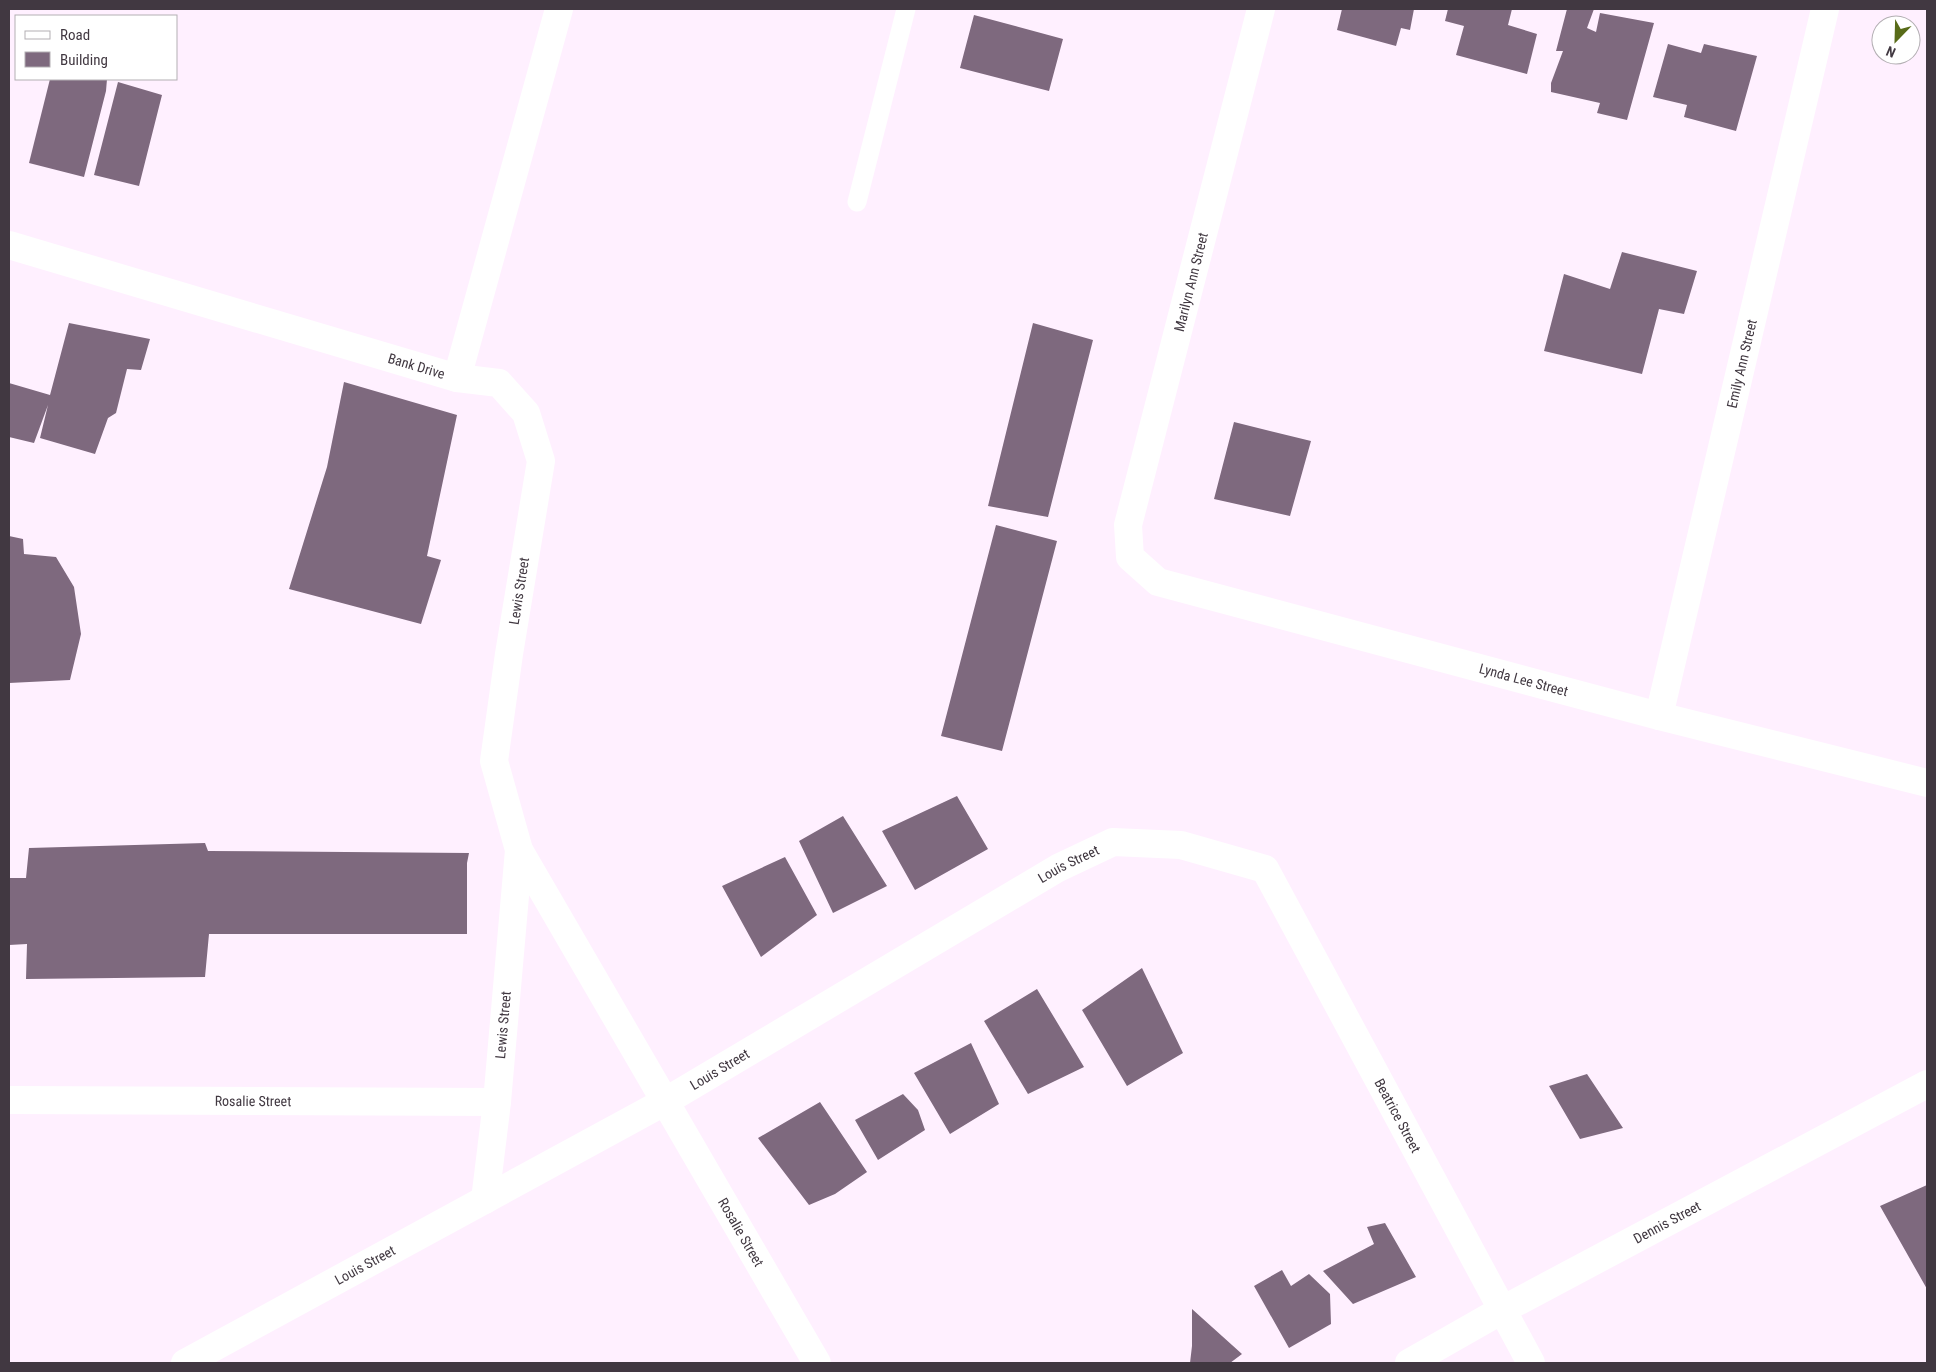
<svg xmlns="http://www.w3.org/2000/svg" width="1936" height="1372" font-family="'Roboto Condensed',sans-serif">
<rect width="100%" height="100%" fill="#fff0ff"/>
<!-- building -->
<path fill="#7e697e" d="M1342,9H1414L1410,30L1401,28L1396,46L1337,30Z
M1448,9H1512L1508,25L1537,34L1527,74L1456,55L1464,26L1445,21Z
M1567,9H1594L1587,28L1596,32L1600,13L1654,23L1627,120L1597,113L1600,103L1551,92V83L1563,51H1556Z
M974,15L1063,39L1049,91L960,68Z
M1668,44L1701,53L1704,44L1757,56L1736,131L1684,117L1687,105L1653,97Z
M50,79H107L106,91L84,177L29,163Z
M118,82L162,95L139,186L94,175Z
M1622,252L1697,271L1684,314L1659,309L1642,374L1544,351L1564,274L1610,289Z
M69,323L150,339L141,370L127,369L116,413L108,418L95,454L40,438L48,405L34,443L9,437V383L50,395Z
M1033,323L1093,340L1048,517L988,506Z
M344,382L457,415L427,556L441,560L421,624L289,589L327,467Z
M1234,422L1311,441L1290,516L1214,499Z
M996,525L1057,541L1002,751L941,736Z
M9,536L23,539L24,554L56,557L74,587L81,634L70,680L9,683Z
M957,796L988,849L915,890L882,831Z
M843,816L887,886L833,913L799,841Z
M205,843L208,851L469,853L467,863V934H209L205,977L26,979L27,944L9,945V878H26L29,848Z
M785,857L817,915L761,957L722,886Z
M1142,968L1183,1053L1127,1086L1082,1010Z
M1037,989L1084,1067L1028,1094L984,1021Z
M971,1043L999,1104L950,1134L914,1073Z
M1587,1074L1623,1128L1580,1139L1549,1086Z
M903,1094L918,1110L925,1130L878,1160L855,1120Z
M820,1102L867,1172L835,1194L809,1205L758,1138Z
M1927,1185V1289L1880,1206Z
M1385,1223L1416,1277L1353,1304L1323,1271L1374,1244L1367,1227Z
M1282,1270L1291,1286L1309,1274L1330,1294L1331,1324L1289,1348L1254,1286Z
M1192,1309L1242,1354L1230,1363H1190L1192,1346Z"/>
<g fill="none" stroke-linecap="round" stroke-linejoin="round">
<!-- lane -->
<path stroke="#fff" stroke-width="19" d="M857,202L906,9"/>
<!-- street -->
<g stroke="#fff" stroke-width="28">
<path id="s1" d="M1261,9L1128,525L1130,557L1158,582L1659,716L1927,783"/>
<path id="s2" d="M9,245L457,378L499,383L526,413L541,461L509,654L494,761L519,850L497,1102L485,1200"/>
<path d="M457,378L559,9"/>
<path id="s3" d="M1659,716L1825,9"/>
<path id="s4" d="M519,850L817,1363"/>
<path id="s5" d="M9,1100L497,1102"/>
<path id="s6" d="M185,1363L666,1101L1058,868L1113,842L1181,845L1265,869L1531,1363"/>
<path id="s7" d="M1409,1363L1502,1310L1927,1084"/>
</g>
</g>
<g text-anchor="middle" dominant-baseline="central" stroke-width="5" stroke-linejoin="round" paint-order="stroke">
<!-- street labels -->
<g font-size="14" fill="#413841" stroke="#fff">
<text transform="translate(1191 282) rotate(-76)">Marilyn Ann Street</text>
<text stroke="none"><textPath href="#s3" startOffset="362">Emily Ann Street</textPath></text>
<text stroke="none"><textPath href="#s2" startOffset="425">Bank Drive</textPath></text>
<text transform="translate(519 591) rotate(-81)">Lewis Street</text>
<text stroke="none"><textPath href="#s1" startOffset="981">Lynda Lee Street</textPath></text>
<text stroke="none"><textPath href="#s6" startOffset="1015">Louis Street</textPath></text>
<text transform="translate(503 1025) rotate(-85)">Lewis Street</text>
<text stroke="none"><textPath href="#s6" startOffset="610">Louis Street</textPath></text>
<text stroke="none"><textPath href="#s5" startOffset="244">Rosalie Street</textPath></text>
<text stroke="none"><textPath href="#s6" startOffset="1500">Beatrice Street</textPath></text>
<text stroke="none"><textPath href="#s7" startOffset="294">Dennis Street</textPath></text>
<text stroke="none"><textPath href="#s4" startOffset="442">Rosalie Street</textPath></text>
<text stroke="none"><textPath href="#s6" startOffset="205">Louis Street</textPath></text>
</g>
</g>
<!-- border -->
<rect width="1936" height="1372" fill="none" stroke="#413841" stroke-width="20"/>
<!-- legend -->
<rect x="15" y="15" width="162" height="65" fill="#ffffff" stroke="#b3afb3"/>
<rect x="25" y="31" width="25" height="8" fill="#ffffff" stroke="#b3afb3"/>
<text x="60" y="40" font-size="15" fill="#413841">Road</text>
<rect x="25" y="52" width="25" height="15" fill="#7e697e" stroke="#b3afb3"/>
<text x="60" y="65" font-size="15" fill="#413841">Building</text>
<!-- north arrow -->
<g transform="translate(1896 40) rotate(203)"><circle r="24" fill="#ffffff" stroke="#b3afb3"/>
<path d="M0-4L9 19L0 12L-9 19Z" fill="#586b18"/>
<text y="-8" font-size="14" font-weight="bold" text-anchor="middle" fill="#413841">N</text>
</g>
</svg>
